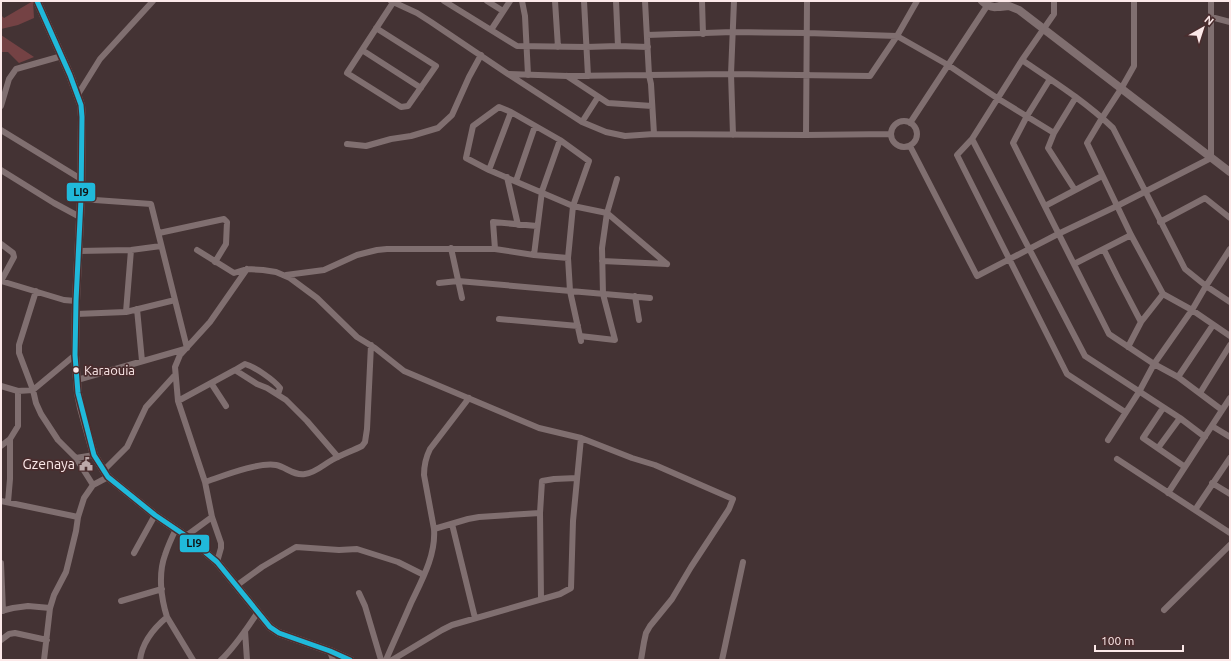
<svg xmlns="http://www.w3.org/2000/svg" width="1231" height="661" font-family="Ubuntu,sans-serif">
<rect width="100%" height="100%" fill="#443334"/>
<!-- green -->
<path fill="#744244" d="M33,1L34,18L18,25L1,29V15L4,18Z
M1,35L34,57L19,63L8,52H1Z"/>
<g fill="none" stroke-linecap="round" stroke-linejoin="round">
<!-- minor -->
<path stroke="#806f70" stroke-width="6" d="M391,1L417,13L431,22L508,74L582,122L606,132L625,136L654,134L806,135L891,134
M444,1L517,46L586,47L618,46L648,47
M487,1L503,11
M522,1L525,16L528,75
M555,1L558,47
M584,1L588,76
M616,1L618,46
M645,1L649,75L651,84L654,134
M702,1L703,34
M1054,1V14L1022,60L972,139L1085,356L1180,418L1205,437
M1134,1V66L1121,89L1102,118L1087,143L1131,235L1163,294L1192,310L1230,336
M1211,17L1230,22
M376,28L436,66L408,106L401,107L347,73L394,1
M491,30L510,1
M647,35L733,32L807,33L897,36L948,65L997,98L1054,133
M362,50L421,88
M1022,60C1053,81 1086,102 1113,128L1185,269L1206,286L1230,302
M509,74L567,76L731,74L870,76L897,36L917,1
M567,76L608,103L652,106
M1050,79L1027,116L1013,143L1109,334L1154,364L1178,377L1222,410
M77,96L100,59L153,1
M1,106L9,79L16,69L62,56
M511,112L499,107L473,126L466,158L489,170L573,206L607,213L667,264
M891 134a13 13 0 1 1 26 0a13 13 0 1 1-26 0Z
M582,122L598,97
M910,123L987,6
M1,130L81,179
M733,135L731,74L734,1
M806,135L807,1
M972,139L957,155L1067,374L1125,412
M347,144L366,146L391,139L411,136L438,128L452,115L469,77L481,55
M910,146L977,276L1058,234L1117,206L1211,158V1
M1,170L54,203L80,217
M489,170L511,112L560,140L589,161L573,206L568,258L570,291L581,341
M507,177L518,225
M516,181L535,126
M1075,190L1048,148L1054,133L1076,97
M81,199L151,204L187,348
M1045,206L1102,176
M1160,222L1205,198L1230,218
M159,233L224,219L227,222L226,244L215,262
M1,244L13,253L14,257L1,281
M451,248L462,298
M495,249L493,222L537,226
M197,250L234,273L247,269L263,270L276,272L290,278L317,298L357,337L375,348L404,371L539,428L581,438L632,458L655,465L733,499L729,509L691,567L672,599L650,626L646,633L644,642L641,660
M1104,250L1118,278L1141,322
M78,251L131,250L161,246
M534,255L542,191L560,140
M602,261L667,264
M1074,264L1131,235
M286,275L324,270L357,255L377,250L387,249H495L534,255L568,258
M1,281L64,300L76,301
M439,283L458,281L650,298
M36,291L19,345V353L33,390L36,403L41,414L58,440L76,458L94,455
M635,296L639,320
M137,309L142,361
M126,312L131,250
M76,314L126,312L175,300
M499,319L578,326
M580,336L615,340L603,294L602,248L607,213L617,179
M1128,347L1141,322L1163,294
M235,370L245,364C255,367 274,380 280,388L278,394
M1178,377L1213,325
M77,380L185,349
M211,383L226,406
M1,386L18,391L33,390L75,355
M1200,393L1230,345
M178,401L235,370L257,384L267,388L286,400L307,421L338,457
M1163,408L1143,438L1185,467
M1212,426L1230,437
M1108,440L1139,392L1154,364L1192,310L1206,286L1230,249
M1,446L10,439L18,426V391
M1158,448L1180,418
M76,458L93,485
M1117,459L1230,533
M103,471L127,447L146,407L175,375
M205,482C223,476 258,462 276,465C286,467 294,476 305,474C315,473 323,465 332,460C341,455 352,451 362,446L365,442L367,429L371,345
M1212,483L1230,494
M1168,493L1230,398
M1,501L78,517
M8,502L10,479V439
M1195,510L1230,458
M452,524L475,618
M434,529L468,519L479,517L540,513
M186,536L212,517
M134,553L155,515
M217,562L221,548V543L212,517L205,482L178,401L175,367L180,355L210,322L247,269
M1,563L3,611
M236,586L262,567L296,547L339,550L357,549L398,562L424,575
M359,593L365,606L381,660
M541,599L540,513L542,481L554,479L577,478
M121,601L162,589
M1164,610L1230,545
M1,611L13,608L28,606L50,608
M167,617L193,660
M245,631L247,660
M1,640L9,634L15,633L47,640
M330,651L333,660
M44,660L50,608L54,595L66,572L69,560L76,531L78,517L84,498L93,485L108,477
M140,660C142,643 154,628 167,617C161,598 158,574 165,555C168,546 172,537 176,529
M221,660C236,646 247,628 258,612
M386,660C394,641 403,622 411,603C422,580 436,555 434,529L424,475C424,466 426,457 430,449L469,398
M392,660L442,630L452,625L560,594L571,588L573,521L581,438
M722,660L743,562"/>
<!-- tertiary -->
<path stroke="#806f70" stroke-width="8" d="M37,1L70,75L81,105L82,117L81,199L76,301L75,355L78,393L81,408L94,455L108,477L155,515L186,536L217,562L270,627L279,633L330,651L350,660
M982,1C989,8 996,9 1004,4
M1000,7L1009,6L1019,10L1230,172"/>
<!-- bus-1 casing -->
<g stroke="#4a2d2e" stroke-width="8">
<path id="bus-1" d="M37,1L70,75L81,105L82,117L81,199L76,301L75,355L78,393L94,455L108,477L155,515L186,536L217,562L270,627L279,633L330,651L350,660"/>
</g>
<!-- bus-1 -->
<use href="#bus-1" stroke="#20b9da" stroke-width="5"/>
</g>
<!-- icons -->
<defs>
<g id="civic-bare" transform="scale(1.08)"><path d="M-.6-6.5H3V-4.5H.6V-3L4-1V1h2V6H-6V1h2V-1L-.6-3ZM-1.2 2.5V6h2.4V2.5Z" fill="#bca9aa" stroke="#4a2d2e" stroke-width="2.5" paint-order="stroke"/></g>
</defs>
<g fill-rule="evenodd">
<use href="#civic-bare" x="86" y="464"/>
</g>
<!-- markers -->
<circle fill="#fce9e9" stroke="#4a2d2e" stroke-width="1.5" cx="76" cy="370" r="3.5"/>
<g text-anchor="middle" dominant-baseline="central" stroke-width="3.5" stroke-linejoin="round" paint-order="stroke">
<!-- bus labels -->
<g font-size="13" fill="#fce9e9" stroke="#4a2d2e" text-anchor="start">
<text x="84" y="370">Karaouia</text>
</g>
<!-- poi labels -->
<g font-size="14" fill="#fce9e9" stroke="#4a2d2e" text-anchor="end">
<text x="75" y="464">Gzenaya</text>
</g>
</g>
<g stroke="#4a2d2e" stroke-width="1.5">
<rect x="66" y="182" width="30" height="20" rx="4" fill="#20b9da"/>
<rect x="179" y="534" width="31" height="19" rx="4" fill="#20b9da"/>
</g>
<g font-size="11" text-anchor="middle" font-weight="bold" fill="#111">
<text x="81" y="196">LI9</text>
<text x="194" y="547">LI9</text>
</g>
<!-- border -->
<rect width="1231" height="661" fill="none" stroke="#fce9e9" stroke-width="4"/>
<!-- north arrow -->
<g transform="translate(1203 28) rotate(39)" stroke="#4a2d2e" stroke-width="3" paint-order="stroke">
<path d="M0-3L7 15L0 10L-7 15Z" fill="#fce9e9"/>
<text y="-6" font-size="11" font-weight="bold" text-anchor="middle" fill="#fce9e9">N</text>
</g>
<!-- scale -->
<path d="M1095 645v6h88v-6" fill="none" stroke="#fce9e9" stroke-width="2"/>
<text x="1101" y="645" font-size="12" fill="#fce9e9" stroke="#4a2d2e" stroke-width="3" paint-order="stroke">100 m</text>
</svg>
